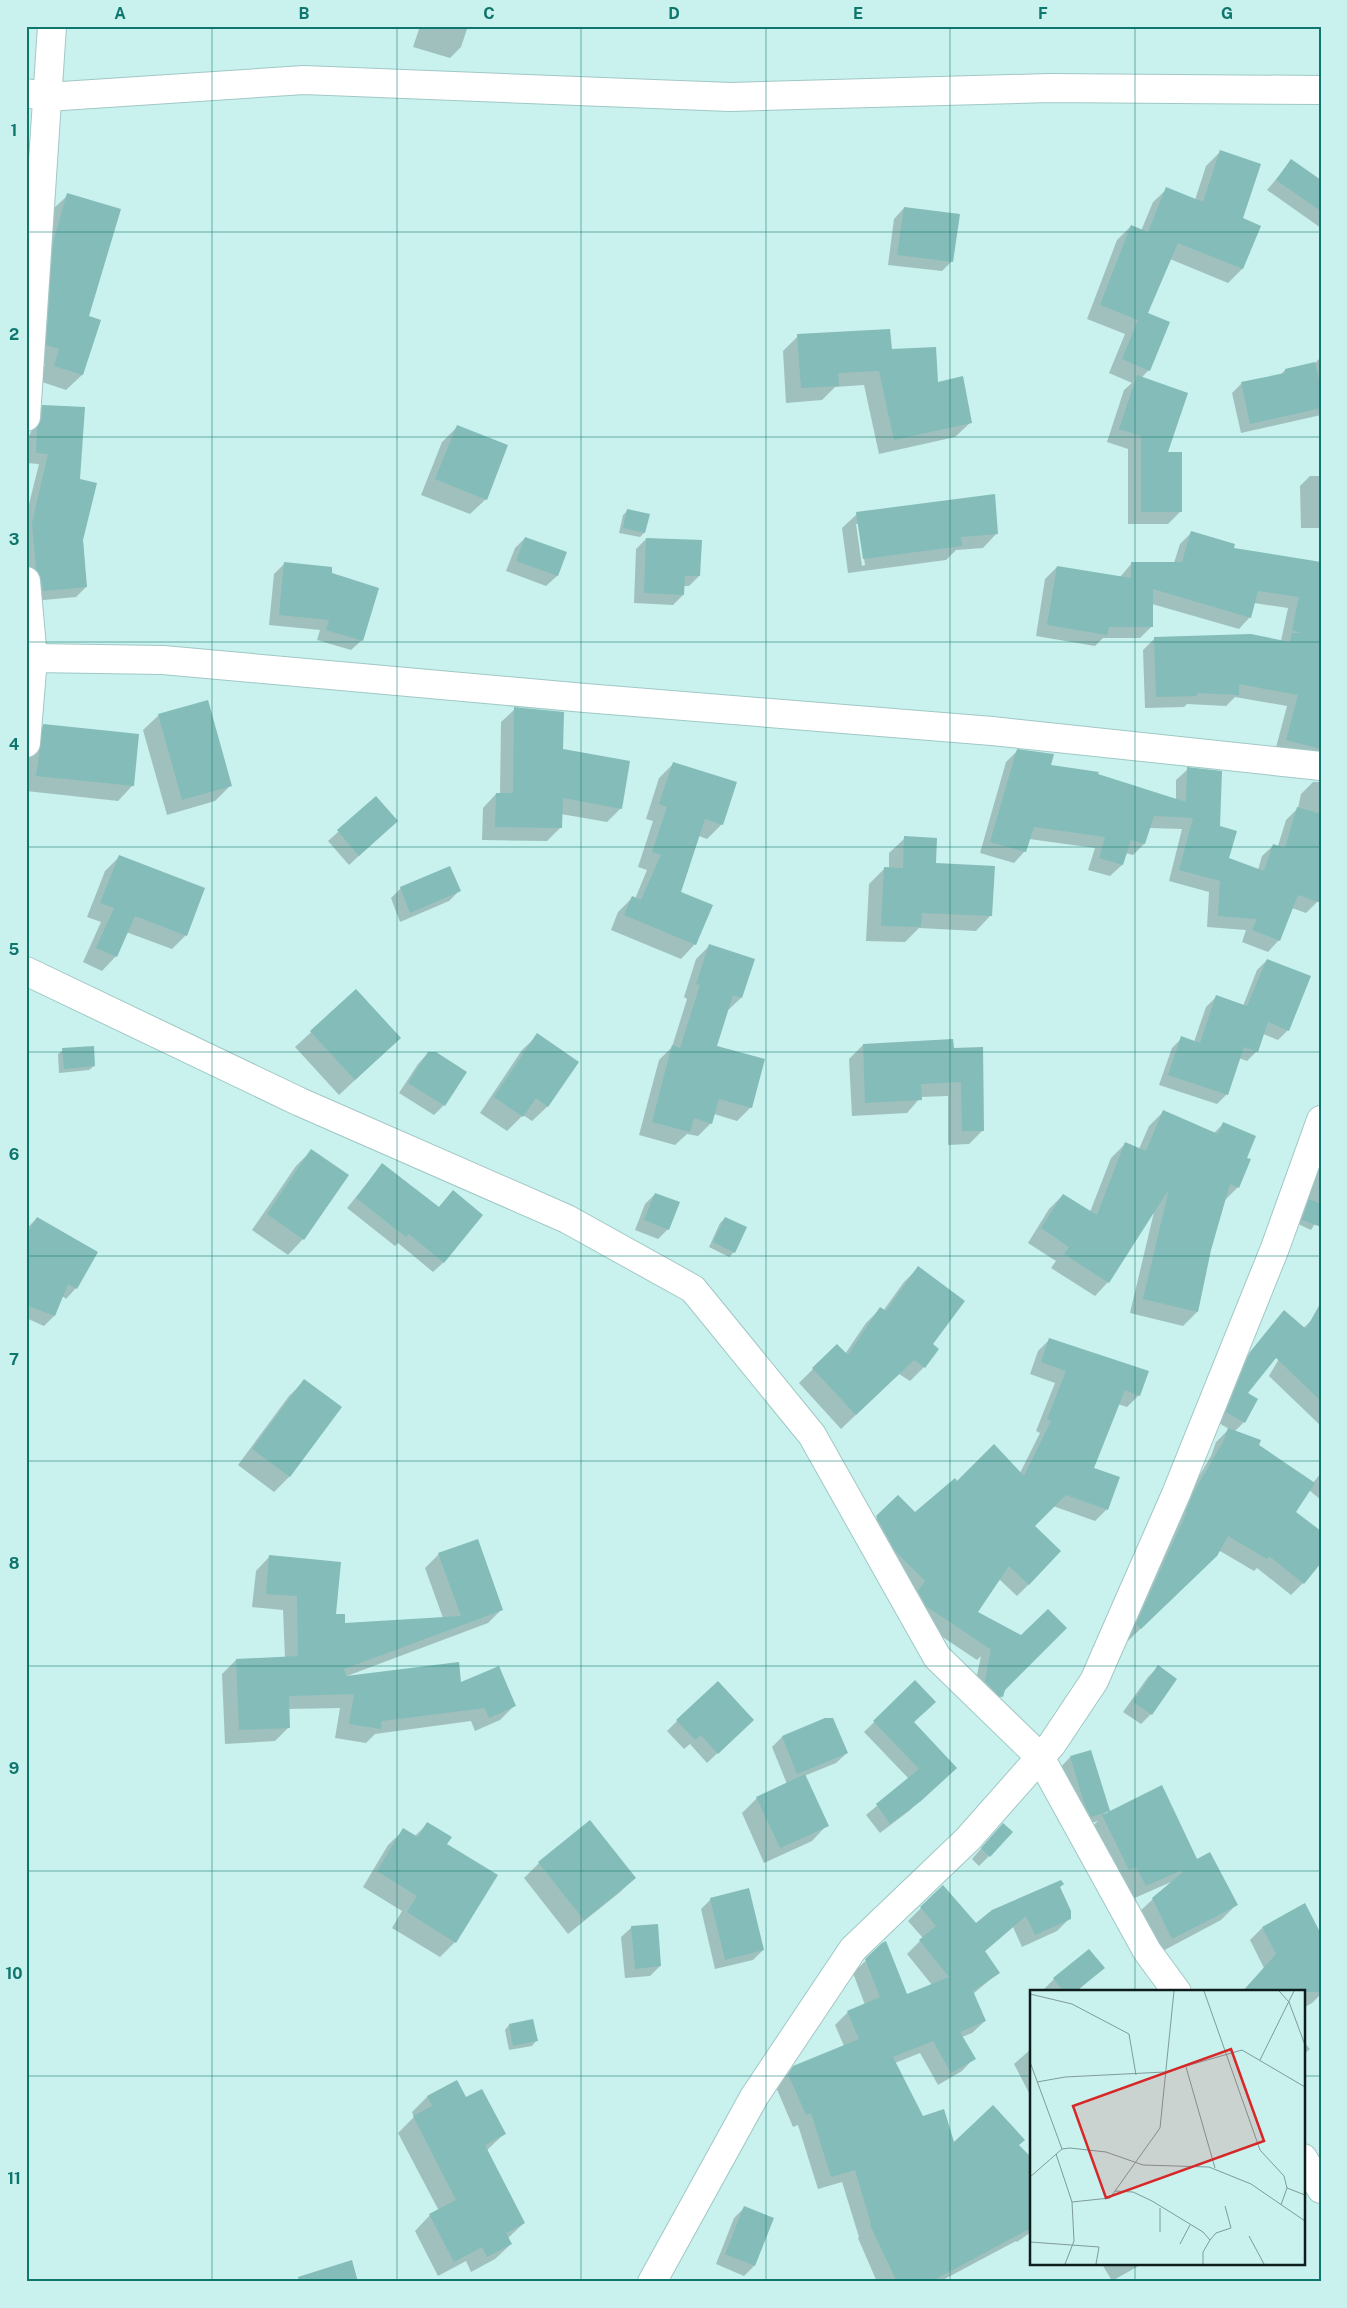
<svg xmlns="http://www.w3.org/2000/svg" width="1347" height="2308" font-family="'Public Sans',sans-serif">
<rect width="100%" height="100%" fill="#c9f1ee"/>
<!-- shadow -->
<path fill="#0003" fill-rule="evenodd" d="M420,26H468L461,47L450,58L413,47Z
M1220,152L1242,219L1259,226L1242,269L1228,283L1170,259L1147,314L1149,370L1141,378L1181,511L1168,524H1128V449L1107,442L1124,390L1132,383L1109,373L1125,334L1087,319L1117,240L1131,226L1141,231L1153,202L1167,189L1195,200L1206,166Z
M1291,161L1321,181V228L1267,190Z
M68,195L88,317L100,321L82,375L66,390L39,381L45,364L32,360L52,210Z
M904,208L952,261L942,271L888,265L894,219Z
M798,336L891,350L937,383L971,422L955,437L879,454L864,385L835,387L822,400L786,403L783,351Z
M1321,357V415L1241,433L1232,393L1242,383L1280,375L1285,370L1315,363Z
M43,406L79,480L86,587L76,597L33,601L26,580V516L39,464L26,463L28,438L32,430L33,416Z
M457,427L486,499L470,514L421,495L442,442Z
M1310,476H1321V528H1301L1300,486Z
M628,510L644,533L640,537L619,533L623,515Z
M857,514L997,533L983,548L956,550L946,560L848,573L842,528ZM856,524H859L865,565L862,566Z
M1191,533L1232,549L1321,563V756L1275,751L1287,706L1235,697L1226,706L1187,704L1184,707L1145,708L1143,650L1155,638L1281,641L1288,608L1254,603L1250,617L1239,629L1152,604V626L1140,638H1103L1095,646L1036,636L1045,579L1057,567L1120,577L1132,563H1174L1180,544Z
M525,538L565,553L557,576L546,586L506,571L515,548Z
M646,539L699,576L689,586H683V595L673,605L634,603L636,549Z
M284,564L330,574L362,640L351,650L317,640L320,630L269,625L274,574Z
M515,709L562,750L621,808L607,822L561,814V827L547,841L482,840L483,808L496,794H500L501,722Z
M159,715L230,786L215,801L167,815L143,730Z
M44,726L133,785L118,801L26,791L28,741Z
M1017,751L1050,766L1097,775L1176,800V780L1188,769L1218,827L1228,859L1258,870L1262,856L1274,845L1278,846L1286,820L1298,808L1301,794L1313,782H1321V893L1318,901L1306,913L1292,908L1279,940L1268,952L1242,942L1246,930L1207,927L1209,892L1169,881L1182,829L1149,828L1144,844L1133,855L1126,853L1122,865L1110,876L1088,870L1095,848L1029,839L1025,851L1014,863L980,853L1006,762Z
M674,763L722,824L707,839L699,836L680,893L695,944L681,959L611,930L618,912L632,898L635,899L647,870L638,867L653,821L646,819L659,778Z
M376,798L397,821L349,865L328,841Z
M905,838L991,915L976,931L919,928L905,942L866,941L869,884L884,869H889V853Z
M119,857L186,935L172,949L126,932L116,956L102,971L83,962L101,922L87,917L105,871Z
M401,888L459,891L449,901L400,922L391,898Z
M709,946L741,998L727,1011L716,1047L751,1107L737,1121L714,1114L711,1123L698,1136L687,1134L675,1145L639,1135L659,1060L672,1047L687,999L684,997L696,959Z
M1267,960L1288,1030L1278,1040L1263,1034L1257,1051L1247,1061L1239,1058L1227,1094L1217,1104L1159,1085L1172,1048L1182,1038L1194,1042L1206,1007L1216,997L1243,1006L1257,970Z
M356,991L384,1053L339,1095L295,1047Z
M538,1035L548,1106L532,1121L523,1115L507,1131L480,1113L522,1050Z
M863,1045L952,1049L983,1130L969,1144L948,1145V1096L921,1097L907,1113L852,1116L849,1059Z
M63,1050L94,1066L89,1070L59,1073L58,1054Z
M428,1053L444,1105L434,1115L399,1093L418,1064Z
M1163,1112L1214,1133L1223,1124L1245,1158L1238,1187L1224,1201L1210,1250L1197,1312L1183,1326L1130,1313L1154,1212L1108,1282L1095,1296L1051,1268L1056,1261L1028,1243L1049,1209L1063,1195L1090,1212L1111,1158L1125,1144L1139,1149L1149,1126Z
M312,1150L347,1175L303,1239L288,1255L252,1230L296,1166Z
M1321,1160V1214L1311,1230L1298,1224Z
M382,1165L438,1208L453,1191L444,1262L433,1272L398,1243L395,1246L347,1208Z
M655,1194L668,1229L658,1239L635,1230L645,1204Z
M37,1218L97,1252L76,1288L66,1299L62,1296L54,1316L44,1326L26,1318V1225L29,1226Z
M725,1218L734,1252L729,1257L709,1247L720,1223Z
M918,1268L931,1345L924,1367L910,1381L899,1374L841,1429L799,1383L813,1369L845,1354L866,1323L880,1309L883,1311L904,1282Z
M1312,1320L1321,1324V1426L1269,1376L1290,1340Z
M1050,1339L1139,1395L1127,1407L1118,1404L1092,1468L1107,1509L1095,1521L1053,1506L1033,1526L1029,1584L1017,1596L999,1579L976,1612L1021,1637L1002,1696L990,1708L973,1694L981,1656L977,1660L914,1618L865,1529L898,1497L915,1514L957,1483L1020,1473L1040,1433L1036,1431L1055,1383L1030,1374L1038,1351Z
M1257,1345L1246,1393L1244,1422L1234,1432L1313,1483L1321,1473V1500L1309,1490L1295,1512L1303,1583L1291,1595L1257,1568L1254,1571L1220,1551L1128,1641L1125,1637L1182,1505L1211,1456L1216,1442L1229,1429L1217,1422L1240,1364Z
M304,1381L340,1407L289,1477L274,1492L238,1465L289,1396Z
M439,1554L502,1609L488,1623L347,1676L460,1684L514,1706L500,1720L475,1731L471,1721L375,1734L366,1743L335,1738L340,1708L288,1709L289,1727L275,1741L225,1744L222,1674L236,1660L285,1658L283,1610L252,1607L256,1571L270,1556L344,1624L443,1618L425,1568Z
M1158,1667L1176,1679L1151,1714L1141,1724L1123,1712L1148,1677Z
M915,1682L913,1723L945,1778L909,1811L880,1833L866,1815L909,1779L864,1732Z
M825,1719L847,1753L836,1763L804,1776L827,1825L812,1841L764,1863L742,1813L757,1798L787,1784L772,1747L782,1737Z
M677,1721L742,1730L707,1763L690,1744L684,1749L667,1731Z
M1070,1757L1108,1810L1104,1814L1196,1861L1236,1905L1221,1920L1157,1954L1137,1914L1171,1882L1130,1900L1087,1831L1098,1821L1081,1826L1060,1768Z
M427,1824L446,1845L455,1942L440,1957L392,1928L402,1911L363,1887L388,1845L404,1830L414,1837Z
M993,1835L989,1856L979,1866L972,1859Z
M539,1863L635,1878L619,1893L568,1934L524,1878Z
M943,1886L976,1925L1059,1887L1070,1918L1057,1931L1022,1947L1013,1927L984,1952L998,1973L973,1994L985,2021L972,2033L962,2037L974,2058L962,2071L938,2085L920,2053L895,2063L922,2118L954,2144L1018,2145L1031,2159V2232L1017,2242L1016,2241L939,2282H877L858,2238L859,2237L842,2182L818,2189L798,2125L793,2127L776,2087L794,2067L844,2046L835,2025L848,2012L865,2005L853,1973L883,1944L906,1996L932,1985L907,1954L923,1938L908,1921Z
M711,1899L763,1950L753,1960L715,1969L701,1909Z
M632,1927L660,1966L650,1976L625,1978L621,1937Z
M1262,1928L1321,1981V1994L1312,2003L1303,2008V1992H1242L1264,1968L1250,1940Z
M1103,1968L1076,1992H1046L1044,1989L1054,1979Z
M509,2025L536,2041L532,2046L509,2050L505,2030Z
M1303,2041L1310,2049L1303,2055Z
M1031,2049V2092L1029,2093L1014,2064Z
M456,2081L465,2099L504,2134L486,2151L524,2223L508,2238L511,2244L495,2259L471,2272L466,2261L438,2276L415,2231L430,2215L439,2211L398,2133L414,2117L412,2112L427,2097Z
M744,2208L772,2219L754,2266L744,2276L716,2264L734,2218Z
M1102,2264H1142L1112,2281Z"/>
<!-- building -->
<path fill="#83bcb8" d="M1220,150L1261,164L1243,218L1261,226L1243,269L1178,243L1148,313L1170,322L1150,371L1122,359L1138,320L1100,305L1131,225L1148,232L1166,187L1203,202Z
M1291,159L1321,180V211L1276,180Z
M67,193L121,209L89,316L101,320L83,375L54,366L59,349L46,345L53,243Z
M904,207L960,214L953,262L897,255Z
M890,329L892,349L936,347L938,382L963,376L972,423L894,440L879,371L838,373L839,386L801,388L797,334Z
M1315,362L1321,390V408L1250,424L1241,382L1285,373V369Z
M1137,375L1188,393L1168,452H1182V512H1141V436L1119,429Z
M42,405L85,407L80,479L97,483L83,540L87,587L43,591L41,579L36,569L32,523L48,454L36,453L37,427L42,419Z
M457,425L508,445L487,500L435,479Z
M995,494L998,534L961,537L962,546L863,559L856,512Z
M627,509L650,514L645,533L623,528Z
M1191,531L1235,544L1234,548L1321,562V749L1286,740L1298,695L1239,684V695L1197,693V696L1156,697L1154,637L1251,634L1290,642L1292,633H1301L1292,630L1299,597L1258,591L1251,618L1153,589V627H1109L1107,635L1047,625L1057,566L1131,578V562H1182Z
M525,537L567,552L558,576L516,561Z
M646,538L702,540L700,576H685L684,595L644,593Z
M284,562L332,567V573L379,588L363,641L326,630L329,620L279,615Z
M208,700L232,786L182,800L158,714Z
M514,707L564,712L563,749L630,761L622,809L563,798L562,828L495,827L496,793H513Z
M43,724L139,734L134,786L36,776Z
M1017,749L1054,754L1051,765L1099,772L1098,774L1186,802L1187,767L1222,771L1220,826L1237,831L1229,858L1264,871L1273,844L1285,848L1297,807L1321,814V903L1298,895L1280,941L1252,930L1257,919L1218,916L1220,881L1179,870L1193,818L1154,816L1145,844L1131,840L1123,865L1099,858L1105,837L1034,827L1026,852L990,842Z
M673,762L737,782L723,825L705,819L681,892L713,905L696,945L624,915L632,896L641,900L661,855L652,852L667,807L659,804Z
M376,796L398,821L359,856L337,830Z
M904,836L937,838L936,863L995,866L992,916L922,913L921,927L881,926L884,867L903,868Z
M119,855L205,888L187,936L135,916L117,957L96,948L114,908L100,903Z
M450,866L461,891L410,913L400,887Z
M709,944L755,959L742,998L733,995L717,1046L765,1059L752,1108L719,1099L712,1124L694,1118L690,1132L652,1122L672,1045L680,1048L700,985L696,984Z
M1267,959L1311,976L1289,1031L1268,1022L1258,1052L1244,1047L1228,1095L1168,1075L1181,1036L1200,1043L1216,995L1247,1006Z
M356,989L401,1038L355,1080L310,1031Z
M537,1033L579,1062L548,1107L536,1098L523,1117L494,1097Z
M953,1039L954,1048L983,1047L984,1131H962L961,1082L921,1084L922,1100L865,1103L863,1044Z
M94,1046L95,1066L64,1069L62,1048Z
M428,1052H436L467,1072L445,1106L408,1083Z
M1163,1110L1218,1134L1223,1122L1256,1136L1247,1158L1251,1159L1239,1188L1230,1184L1211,1250L1198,1312L1143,1299L1169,1189L1109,1283L1064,1254L1069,1247L1041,1228L1063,1194L1097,1215L1125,1142L1146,1151Z
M311,1149L349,1175L304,1240L267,1214Z
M382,1163L439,1207L453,1190L483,1215L444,1263L409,1234L406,1237L356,1198Z
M655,1193L680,1202L669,1230L644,1220Z
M1309,1199L1321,1204V1227L1302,1220Z
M37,1217L98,1252L77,1289L68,1284L55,1316L26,1305V1235Z
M725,1217L747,1227L735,1253L713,1242Z
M918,1266L965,1301L933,1344L939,1349L925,1368L914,1360L856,1415L812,1368L837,1344L848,1355L880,1307L886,1311Z
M1321,1302V1401L1276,1358L1248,1393L1258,1399L1245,1423L1226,1412L1250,1352L1284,1310L1306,1329Z
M1049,1338L1149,1371L1140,1396L1125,1390L1094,1468L1120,1477L1108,1510L1066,1495L1035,1526L1061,1551L1029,1585L1009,1566L978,1612L1021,1635L1048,1609L1067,1628L1005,1690L1003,1697L999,1696L985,1681L991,1648L990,1649L926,1606L918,1591L925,1581L896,1552L876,1516L898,1495L915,1512L955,1478L957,1481L994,1444L1024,1476L1051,1421L1047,1419L1066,1371L1041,1362Z
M304,1379L342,1407L290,1477L252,1449Z
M1228,1428L1261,1440L1259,1445L1315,1483L1296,1512L1321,1531V1563L1304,1584L1269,1556L1267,1559L1228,1536L1217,1556L1141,1629L1136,1624L1187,1512L1186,1511L1194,1492L1223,1442Z
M478,1539L503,1610L344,1669L346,1676L459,1662L461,1682L499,1666L516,1706L489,1718L485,1708L382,1721L381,1729L349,1724L354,1694L289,1696L290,1728L239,1730L236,1659L298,1656L297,1596L266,1594L269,1555L341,1562L336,1614H345V1623L461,1616L438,1553Z
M1158,1665L1177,1679L1152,1715L1133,1702Z
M915,1680L936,1702L914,1722L957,1768L921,1801L890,1824L876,1804L919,1769L873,1721Z
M718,1681L754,1720L718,1754L701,1735L695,1740L676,1720Z
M825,1718H833L848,1753L797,1774L782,1736Z
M1091,1750L1110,1811L1091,1817L1085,1806L1070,1756Z
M805,1774L829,1826L780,1848L756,1797Z
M1162,1785L1197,1859L1210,1852L1238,1905L1172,1939L1152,1898L1183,1872L1182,1870L1146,1886L1136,1867L1129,1870L1102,1815Z
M590,1820L636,1878L584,1920L538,1862Z
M427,1822L452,1837L447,1844L498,1875L456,1943L407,1912L417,1896L377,1871L403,1828L418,1837Z
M1003,1823L1013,1832L990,1857L981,1848Z
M1061,1880L1064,1884L1060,1887L1071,1911V1919L1035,1935L1026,1916L985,1951L1000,1973L973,1991L986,2021L960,2032L976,2059L951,2073L933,2041L893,2057L923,2116L944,2109L954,2142L993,2105L1025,2140L1019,2145L1031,2157V2228L930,2282H897L870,2225L871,2224L855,2170L831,2177L811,2113L806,2115L788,2074L793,2066L859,2039L847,2011L880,1997L865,1959L882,1943L886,1941L907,1994L949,1977L919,1940L936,1926L920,1907L943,1885L976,1923L992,1910Z
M749,1888L764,1950L725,1960L710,1898Z
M1305,1903L1321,1934V1992H1242L1276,1954L1262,1927Z
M658,1924L661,1966L635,1969L631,1926Z
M1089,1949L1105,1968L1075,1992H1064L1053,1978Z
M533,2019L538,2041L513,2046L509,2024Z
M457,2080L466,2097L482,2089L506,2134L485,2145L525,2223L506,2233L512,2244L487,2257L482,2247L454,2262L429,2214L456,2200L413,2116L432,2106L427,2096Z
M744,2206L774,2218L755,2266L725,2254Z
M352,2260L358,2282H299L298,2277Z"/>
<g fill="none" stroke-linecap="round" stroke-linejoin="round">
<!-- minor casing -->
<g stroke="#a0c8c5" stroke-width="30">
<path id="minor" d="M26,93L47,97L304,80L730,97L1049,88L1321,90
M26,417L52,26
M26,581L33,658L26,743
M33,658L163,660L585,698L992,731L1321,766
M26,971L300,1102L567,1219L693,1289L812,1435L937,1657L1040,1757L1147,1951L1177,1992
M1303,2158L1321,2189
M652,2282L754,2097L853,1949L968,1839L1052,1744L1094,1681L1176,1494L1275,1248L1321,1120"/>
</g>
<!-- minor -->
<use href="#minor" stroke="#fff" stroke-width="28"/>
</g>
<!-- grid -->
<path fill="none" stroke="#0f766e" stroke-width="1" stroke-opacity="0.55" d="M212,26V2282M397,26V2282M581,26V2282M766,26V2282M950,26V2282M1135,26V1992M26,232H1321M26,437H1321M26,642H1321M26,847H1321M26,1052H1321M26,1256H1321M26,1461H1321M26,1666H1321M26,1871H1321M26,2076H1031M1303,2076H1321M1135,2264V2282"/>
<!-- overview -->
<g transform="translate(1030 1990)">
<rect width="275" height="275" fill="#c9f1ee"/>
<path fill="none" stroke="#7e9c9a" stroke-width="1" d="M174,1L230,160L254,186L257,198L251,215M249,1L259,12L275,55M0,4L42,14L99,44L106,85M230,70L264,1M0,72L32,159M156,77L185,178M7,92L35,87L135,82L212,60L275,97M26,164L42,212L44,251L35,274M0,187L32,159L40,158L76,162L113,175L179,177L221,194L275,231M257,198L275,205M85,201L103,202L122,211L173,242L180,250M42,212L80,208L130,138L144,1M130,218V242M219,246L234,274M0,252L69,257L66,274M150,254L160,235M173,274V262L180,250L186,243L201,238L195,216"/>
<path fill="#d62828" fill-opacity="0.15" stroke="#d62828" stroke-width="2.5" d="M201,59L234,151L76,208L43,116Z"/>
<rect width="275" height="275" fill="none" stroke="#0e1d1c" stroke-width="2.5"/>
</g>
<!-- border -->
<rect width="1347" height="2308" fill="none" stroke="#c9f1ee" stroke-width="55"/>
<rect x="28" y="28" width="1292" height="2252" fill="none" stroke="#0f766e" stroke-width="2"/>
<g font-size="16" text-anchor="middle" font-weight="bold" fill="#0f766e">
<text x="120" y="19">A</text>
<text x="304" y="19">B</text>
<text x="489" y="19">C</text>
<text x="674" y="19">D</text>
<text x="858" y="19">E</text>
<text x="1043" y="19">F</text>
<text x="1227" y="19">G</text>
<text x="14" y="136">1</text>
<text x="14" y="340">2</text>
<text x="14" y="545">3</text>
<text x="14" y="750">4</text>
<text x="14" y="955">5</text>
<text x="14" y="1160">6</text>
<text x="14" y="1365">7</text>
<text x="14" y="1569">8</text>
<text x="14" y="1774">9</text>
<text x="14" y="1979">10</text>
<text x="14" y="2184">11</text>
</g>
</svg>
